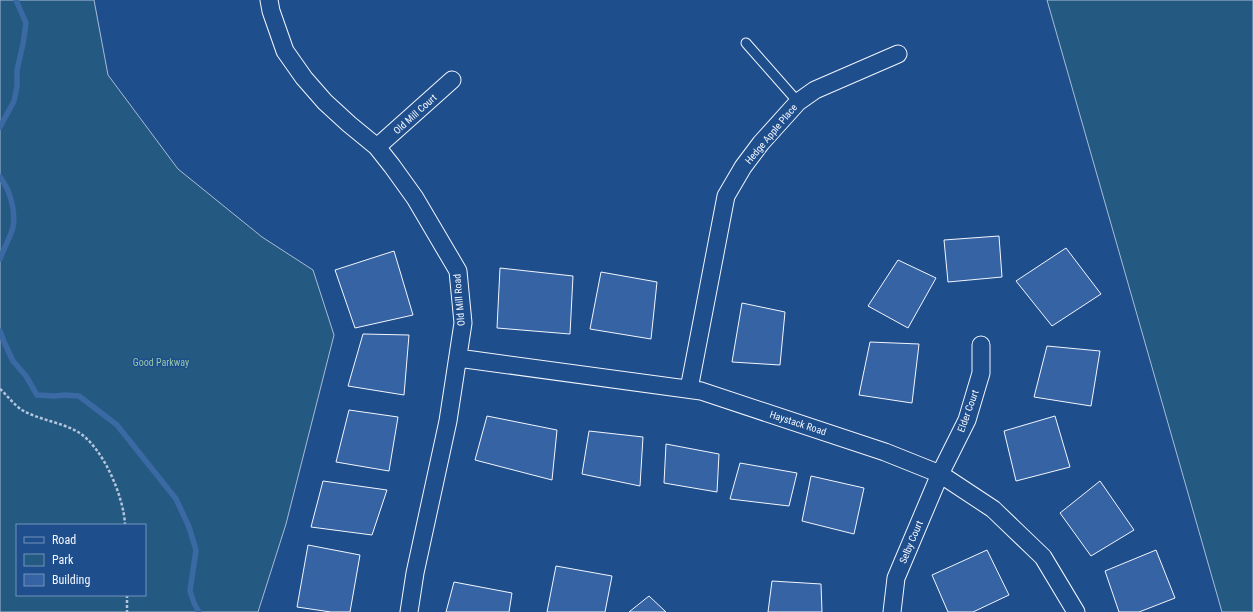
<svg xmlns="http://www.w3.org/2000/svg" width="1253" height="612" font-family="'Roboto Condensed',sans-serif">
<rect width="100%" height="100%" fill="#1f4e8c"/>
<!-- green -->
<path fill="#245a82" stroke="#a8bbd7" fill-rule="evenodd" d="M0,0H94L108,75L178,169L262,237L313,270L334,335L286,524L258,612H0ZM17,525H145V595H17Z
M1047,0H1253V612H1222Z"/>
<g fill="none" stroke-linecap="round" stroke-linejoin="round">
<!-- stream -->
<path stroke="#3b69a3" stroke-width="5.5" d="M0,127L14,101L17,87V70L23,44L26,23L16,0
M0,177C10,190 16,211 13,227C11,236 3,250 0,259
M0,331L4,342L13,361L26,376L37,395L54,396L65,395L79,396L117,425L176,499L189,527L196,550L190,591L194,603L199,612"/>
</g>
<!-- building -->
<path fill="#3563a3" stroke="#f2f6ff" d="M999,236L1002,277L948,282L944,240Z
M1066,248L1101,294L1052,326L1016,281Z
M394,251L413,315L355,328L335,270Z
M898,260L936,278L908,328L868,306Z
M500,268L573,276L570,334L497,328Z
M601,272L657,282L651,339L590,329Z
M742,303L785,312L780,365L732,362Z
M363,334L409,335L404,395L348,386Z
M870,342L919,344L912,403L859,395Z
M1047,346L1100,351L1091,406L1034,397Z
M349,410L398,417L389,471L336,462Z
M487,416L557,430L552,480L475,460Z
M1055,416L1070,467L1016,481L1004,431Z
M589,431L643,437L640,486L582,474Z
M666,444L719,454L717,492L664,483Z
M740,463L797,473L789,506L730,499Z
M811,476L864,488L854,534L802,521Z
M323,481L387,490L372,535L311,527Z
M1100,481L1134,530L1091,556L1060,513Z
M308,545L360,555L350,612H331L297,607Z
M987,550L1009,595L973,612H948L932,575Z
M1156,550L1175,598L1139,612H1119L1105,571Z
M556,566L612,576L605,612H547Z
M772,581L821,584L822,612H768Z
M454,582L512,593L509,612H446Z
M649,596L666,612H629Z"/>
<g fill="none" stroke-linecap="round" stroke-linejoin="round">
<!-- service casing -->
<g stroke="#f2f6ff" stroke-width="11">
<path id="service" d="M746,43L798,102"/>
</g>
<!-- minor casing -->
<g stroke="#f2f6ff" stroke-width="19">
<path id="minor" d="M269,0L271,11L285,51L304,78L325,102L349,124L377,147L392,166L415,198L458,271L463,323L448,421L415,573L409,612
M377,147L452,80
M458,358L701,391L885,452L940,474L993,509L1043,557L1076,612
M689,389L726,196L743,167L761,143L798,102L815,90L898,54
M892,612L896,578L940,474L967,420L981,373V345"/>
</g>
<!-- path -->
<path stroke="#b3c4dc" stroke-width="2.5" stroke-dasharray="3 2" stroke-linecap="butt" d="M0,389C7,395 14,405 22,410C39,420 61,422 78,432C103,447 124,497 125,525
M127,595V612"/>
<!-- service -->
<use href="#service" stroke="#1f4e8c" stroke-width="9"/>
<!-- minor -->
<use href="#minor" stroke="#1f4e8c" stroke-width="17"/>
</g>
<g text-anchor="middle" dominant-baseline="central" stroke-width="3" stroke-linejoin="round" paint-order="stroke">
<!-- street labels -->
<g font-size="10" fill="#f2f6ff" stroke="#1f4e8c">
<text transform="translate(415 114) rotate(-42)">Old Mill Court</text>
<text transform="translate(771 134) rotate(-50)">Hedge Apple Place</text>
<text transform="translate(459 300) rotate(-95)">Old Mill Road</text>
<text transform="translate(968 411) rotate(-70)">Elder Court</text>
<text transform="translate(798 423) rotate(18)">Haystack Road</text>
<text transform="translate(911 542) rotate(-67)">Selby Court</text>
</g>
<!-- park labels -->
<g font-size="10" fill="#97c8a6" stroke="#1f4e8c">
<text x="161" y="362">Good Parkway</text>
</g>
</g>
<!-- legend -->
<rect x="16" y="524" width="130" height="72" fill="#1f4e8c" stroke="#7391ba"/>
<rect x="24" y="537" width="20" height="6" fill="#1f4e8c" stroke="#7391ba"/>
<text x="52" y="544" font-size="12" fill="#f2f6ff">Road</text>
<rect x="24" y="554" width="20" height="12" fill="#245a82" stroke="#7391ba"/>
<text x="52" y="564" font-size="12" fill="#f2f6ff">Park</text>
<rect x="24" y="574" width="20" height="12" fill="#3563a3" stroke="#7391ba"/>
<text x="52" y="584" font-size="12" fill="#f2f6ff">Building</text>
</svg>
